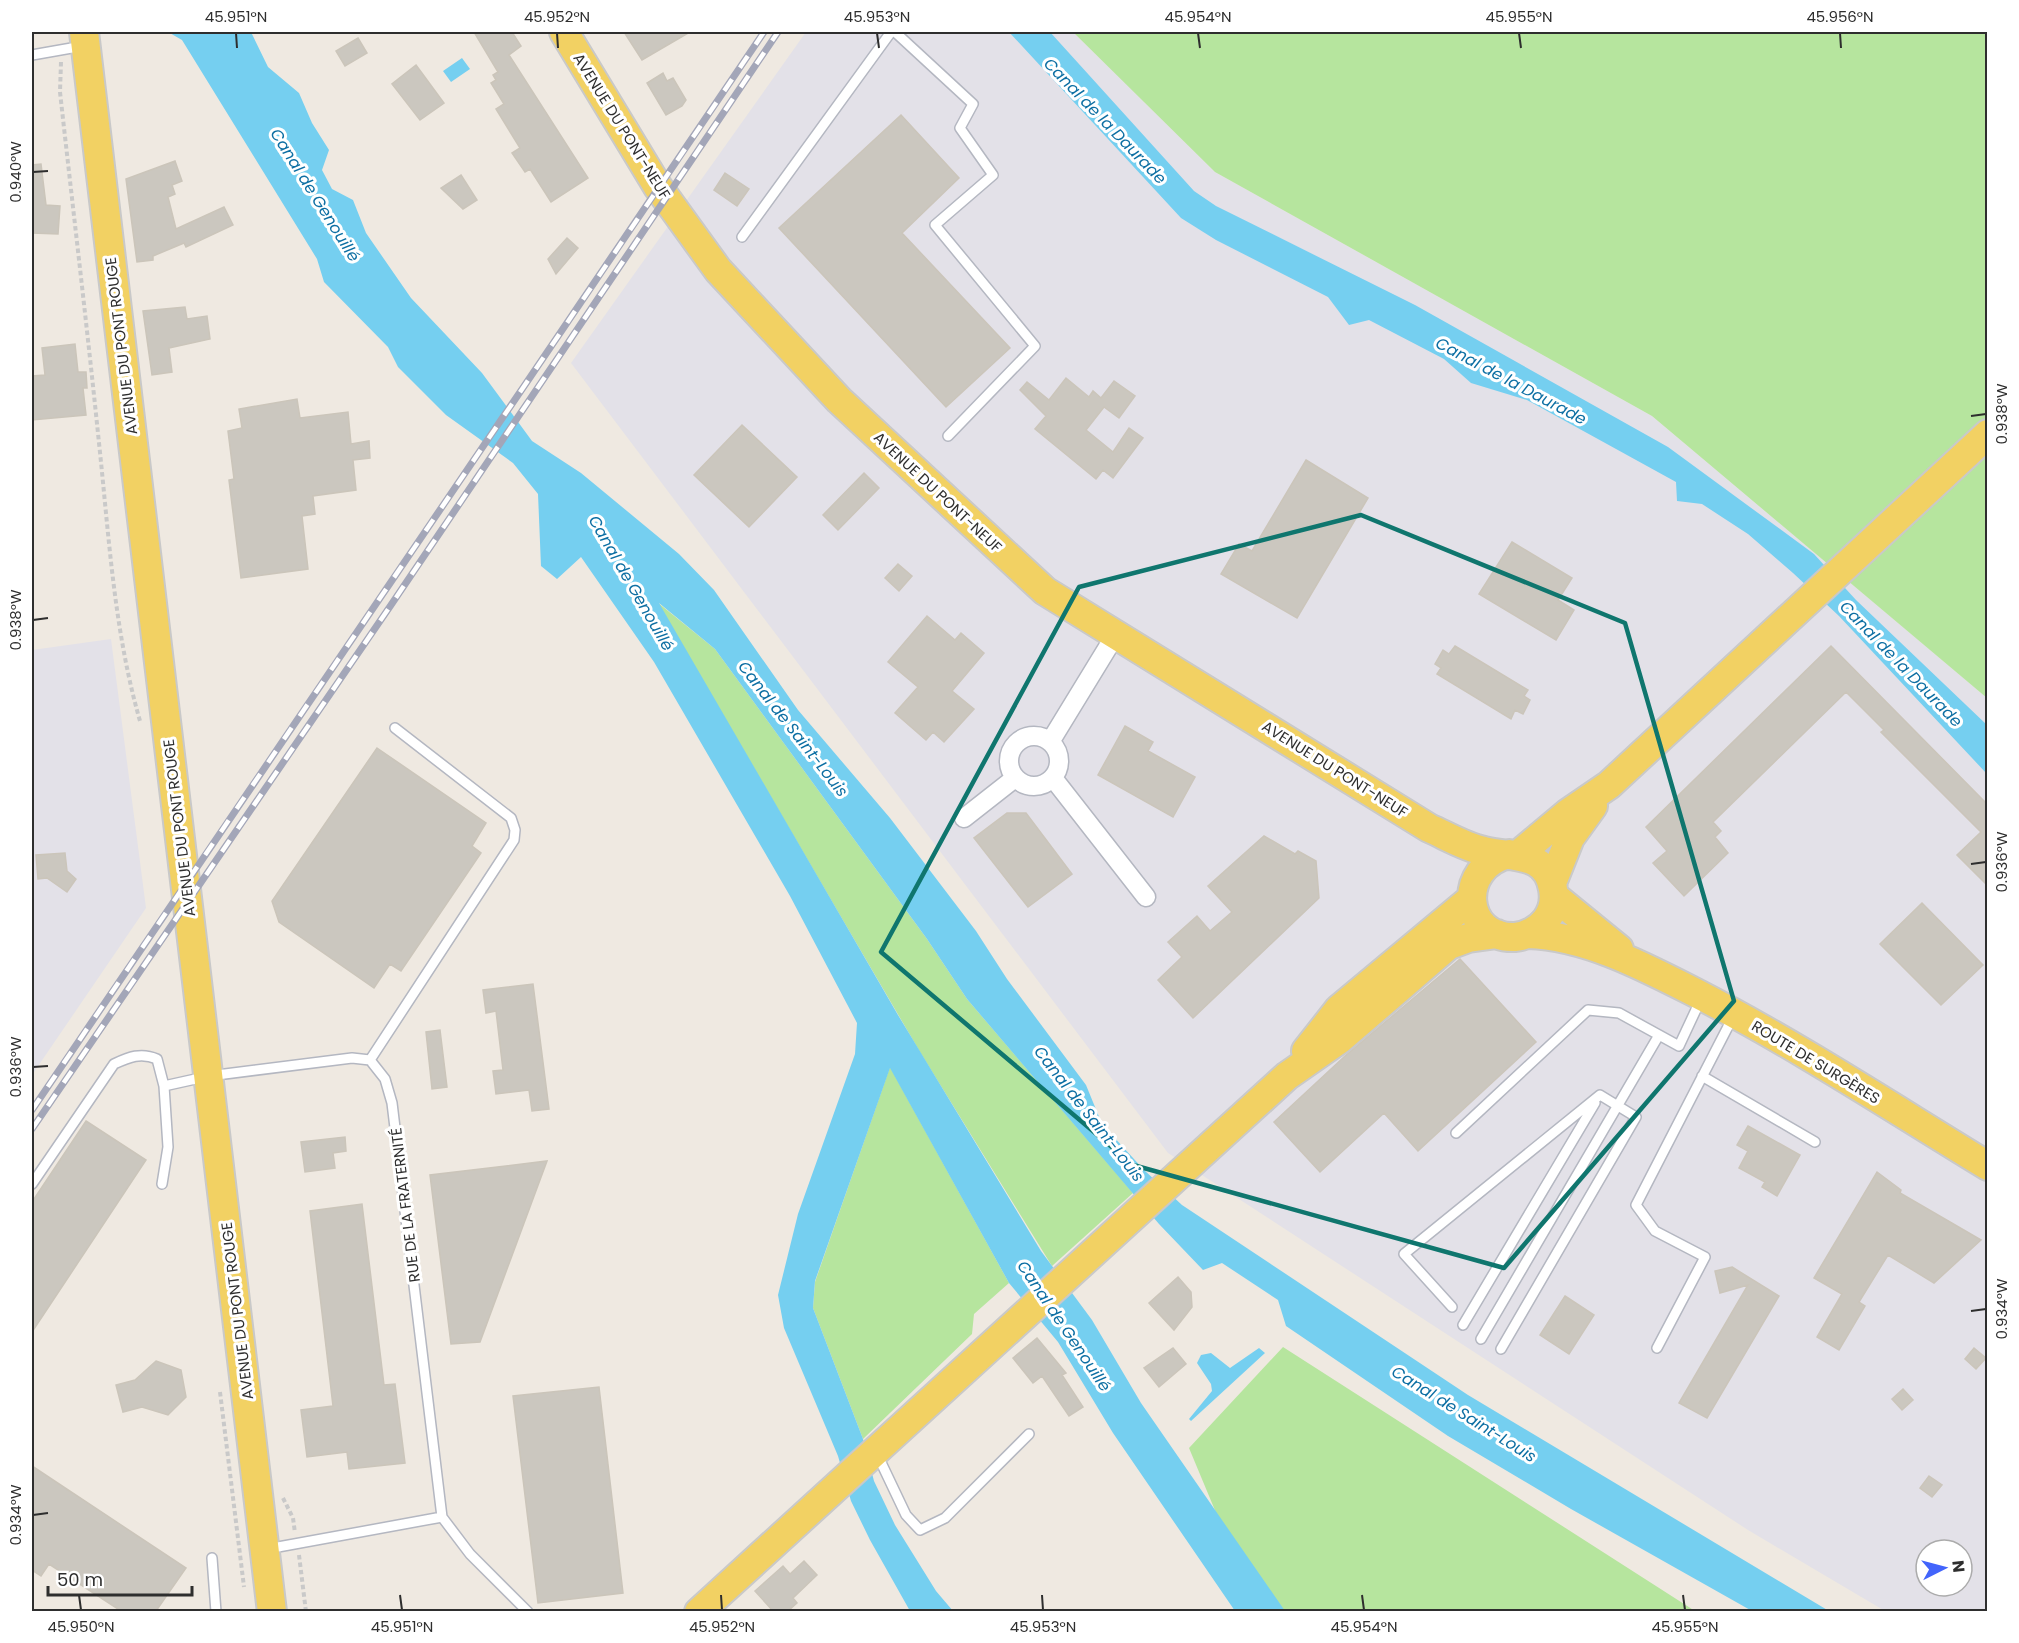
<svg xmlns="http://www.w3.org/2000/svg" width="2019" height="1643" font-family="Poppins,sans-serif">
<rect width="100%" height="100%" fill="#efe9e1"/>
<!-- industrial -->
<path fill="#e3e1e8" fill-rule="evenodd" d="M806,32H1073L1215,172L1652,416L1987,698V1611H1885L1748,1530L1168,1153L571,363ZM1926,1550H1962V1586H1926Z
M111,639L146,908L32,1075V650Z"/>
<!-- green -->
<path fill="#b6e59e" d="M1073,32H1987V698L1652,416L1215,172Z
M657,602L715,649L927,939L967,999L1133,1193L1052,1266L920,1052Z
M890,1067L1009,1283L974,1314L972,1334L863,1439L813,1308L815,1282Z
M1283,1347L1695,1611H1257L1189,1448Z"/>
<!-- water -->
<path fill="#75cff0" d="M168,32H251L268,67L299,93L312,123L329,150L322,170L332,189L353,200L366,233L411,298L482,373L532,441L581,473L679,554L714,590L798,710L890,818L976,931L1007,979L1086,1085L1102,1124L1144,1170L1182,1205L1468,1395L1829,1611H1752L1571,1509L1448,1436L1286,1326L1278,1300L1222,1263L1203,1270L1159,1224L967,999L927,939L715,649L659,603L898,1015L1041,1251L1092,1320L1141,1403L1285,1611H1235L1113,1433L1058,1342L1009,1283L890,1068L815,1281L813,1308L863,1439L874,1481L895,1525L936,1591L953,1611H910L870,1540L851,1501L838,1456L784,1328L778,1295L798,1214L855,1054L857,1023L790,896L654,662L581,557L557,579L541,566L538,494L513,463L446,415L398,367L388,347L324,282L317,259L182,40Z
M1009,32H1050L1194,191L1216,206L1415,305L1668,447L1814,554L1856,600L1987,725V774L1839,616L1793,573L1748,534L1702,504L1677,501L1676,482L1527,400L1471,383L1444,359L1369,320L1349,325L1328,297L1216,240L1181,218Z
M462,58L470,69L451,82L443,71Z
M1259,1348L1265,1353L1191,1421L1189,1419L1212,1391L1211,1384L1197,1363L1201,1355L1211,1353L1230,1368Z"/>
<!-- building -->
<path fill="#cbc7bf" stroke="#cbc5ba" stroke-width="1.5" d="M474,32H512L521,46L509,55L588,178L551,202L530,169L525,172L512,153L520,148L496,109L504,104L491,83L496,80L493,75L498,72Z
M624,32H690L642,60Z
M358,38L367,53L345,66L336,51Z
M416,65L444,103L420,120L392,84Z
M663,73L667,81L673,78L686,100L682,106L666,115L647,83Z
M901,115L959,178L902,233L1010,348L946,407L779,228Z
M175,161L182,181L172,185L175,194L168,197L176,229L224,207L233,225L186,247L184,243L153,256V260L137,262L126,179Z
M41,164L46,205L60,206L58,234L32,233V165Z
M725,173L749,189L737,206L714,190Z
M461,175L477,200L463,209L441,188Z
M567,238L578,248L556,274L548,259Z
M185,307L187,319L207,316L210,339L169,348L172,372L152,375L143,311Z
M75,344L78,372H86L87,388H83L86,415L32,420V376L45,375L42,348Z
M1066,378L1089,397L1093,391L1101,398L1114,381L1135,396L1119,418L1104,407L1086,430L1113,452L1129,428L1143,438L1113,478L1103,470L1096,479L1035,429L1046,416L1020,390L1027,382L1049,400Z
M297,399L300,418L348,412L351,444L369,441L370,458L353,460L356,490L313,496L315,514L302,516L308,569L241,578L229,480L234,479L228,431L242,428L239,409Z
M742,425L797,477L749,527L694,475Z
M1306,460L1368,498L1297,618L1221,574L1239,544L1252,551Z
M864,473L879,488L838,530L823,515Z
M1512,542L1572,578L1558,600L1574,610L1556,640L1479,594Z
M898,564L912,576L899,591L885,578Z
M927,616L955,640L961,633L984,653L952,691L974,709L944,742L933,732L926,740L895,713L918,687L888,662Z
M1455,646L1528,690L1524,696L1530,700L1523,714L1515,710L1511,719L1437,674L1441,668L1435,664L1443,650L1449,654Z
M1831,646L1988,805V886L1957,855L1981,832L1881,732L1884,730L1846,692L1713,822L1721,831L1715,837L1728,853L1684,896L1653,863L1667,851L1646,827Z
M1125,726L1153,742L1148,751L1195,777L1173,817L1098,775Z
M377,748L486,823L472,846L481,853L401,971L390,964L374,988L279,922L272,901Z
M1007,813H1026L1072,874L1028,907L974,838Z
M1264,836L1295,854L1298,851L1316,861L1319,898L1193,1018L1158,980L1182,957L1168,942L1197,916L1210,931L1232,912L1208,886Z
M65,853L67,871L76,879L67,892L47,878L38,879L36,855Z
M1922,903L1983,965L1941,1005L1880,944Z
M1460,959L1536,1042L1418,1151L1384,1113L1320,1172L1274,1122L1345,1056Z
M533,984L549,1109L532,1111L529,1090L496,1094L493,1071L503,1070L496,1011L486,1013L483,990Z
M440,1030L447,1087L432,1089L426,1032Z
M86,1121L146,1160L32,1332V1202Z
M1748,1126L1800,1155L1777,1196L1762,1187L1765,1182L1739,1168L1748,1151L1737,1145Z
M345,1137L346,1151L333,1153L335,1168L305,1172L301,1142Z
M547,1161L480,1342L451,1344L430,1175Z
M1877,1172L1901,1190L1900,1193L1981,1240L1934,1283L1888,1255L1859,1302L1865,1306L1839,1350L1817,1337L1842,1294L1814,1278Z
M362,1204L384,1385L395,1384L405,1463L349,1469L347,1452L307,1457L301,1410L333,1406L310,1211Z
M1732,1267L1779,1296L1707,1418L1679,1403L1748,1285L1720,1293L1715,1271Z
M1178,1277L1191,1292L1192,1307L1174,1330L1149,1303Z
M1565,1296L1594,1315L1569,1354L1540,1335Z
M1037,1338L1066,1373L1062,1375L1083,1407L1069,1416L1042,1376L1033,1383L1013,1358Z
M1173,1348L1186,1364L1159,1387L1144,1368Z
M1974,1348L1986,1358L1976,1369L1965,1359Z
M156,1361L181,1370L186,1397L168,1415L142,1407L123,1412L116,1385L135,1380Z
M599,1387L623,1593L538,1603L513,1396Z
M1903,1389L1913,1400L1902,1410L1892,1399Z
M32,1466L186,1568L156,1611H121L49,1564L41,1576L32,1570Z
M1929,1476L1942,1485L1932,1497L1920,1488Z
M804,1561L817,1575L793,1598L797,1603L788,1611H773L755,1591L783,1566L790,1574Z"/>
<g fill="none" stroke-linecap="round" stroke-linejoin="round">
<!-- lane casing -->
<g stroke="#b4b7c1" stroke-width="12">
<path id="lane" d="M895,32L973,104L960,128L993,175L935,225L1035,346L948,436
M32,55L83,46
M742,237L891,32
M370,1060L514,840L515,830L511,818L395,728
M1702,1076L1815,1142
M1456,1133L1588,1010L1619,1013L1679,1046L1701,999
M32,1184L114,1064C129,1057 141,1052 157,1059L164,1086
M162,1184L168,1147L164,1086L209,1076L352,1058L370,1060L385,1079L392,1103L442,1517L470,1554L528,1612
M1452,1307L1404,1254L1600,1095L1636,1117L1501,1349
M1463,1325L1595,1103
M1481,1339L1659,1035
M1657,1348L1705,1257L1655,1231L1636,1205L1734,1015
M877,1454L906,1515L920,1530L945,1518L1029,1434
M267,1549L442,1517
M212,1558L216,1612"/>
</g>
<!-- street casing -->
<g stroke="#b4b7c1" stroke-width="21">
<path id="street" d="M1009 761a25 25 0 1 1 50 0a25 25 0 1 1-50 0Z
M1050,742L1116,634
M1053,778L1146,897
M964,818L1015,778"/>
</g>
<!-- primary casing -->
<g stroke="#c9c9c9" stroke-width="32">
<path id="primary" d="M84,32L272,1612
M564,32L658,187L718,270L839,400L1045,591L1429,828C1447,836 1465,847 1484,851C1512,858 1547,851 1553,889C1555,900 1553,911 1546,920C1539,929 1527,936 1515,937C1462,939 1456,867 1509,854
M1519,854L1568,813L1609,785L1988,434
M1552,883L1570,838L1593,806
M1554,896L1619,949
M1528,934C1586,936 1643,966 1694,992C1795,1044 1891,1107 1988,1166
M1306,1051L1339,1009L1471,899
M699,1612L1287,1076L1340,1039L1449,945L1468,938L1497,934"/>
</g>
<!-- path -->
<path stroke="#c9c9c9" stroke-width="4" stroke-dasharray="4.5 3" stroke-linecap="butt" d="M61,62L60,92C73,209 87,326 99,443C109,536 114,631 140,721
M220,1392L244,1587
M283,1498L293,1518L295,1533
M299,1555L306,1612"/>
<!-- lane -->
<use href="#lane" stroke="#fff" stroke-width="9"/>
<!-- street -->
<use href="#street" stroke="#fff" stroke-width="18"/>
<!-- primary -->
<use href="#primary" stroke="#f2d163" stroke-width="28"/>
<!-- rail casing -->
<g stroke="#a3a6b8" stroke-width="7">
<path id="rail" d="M32,1110C276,750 521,392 764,32
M32,1129L391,605L778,32"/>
</g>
<!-- rail -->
<use href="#rail" stroke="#fff" stroke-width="4.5" stroke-dasharray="14" stroke-linecap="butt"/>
</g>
<!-- marked area -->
<path fill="none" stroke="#0f766e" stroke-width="4.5" stroke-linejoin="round" d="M1361,515L1625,623L1734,1001L1504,1268L1133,1165L881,952L1079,587Z"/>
<!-- ticks -->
<path fill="none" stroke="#2e2e2e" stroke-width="2" d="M236,33L237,48M557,33L558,48M877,33L879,48M1198,33L1200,48M1519,33L1521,48M1840,33L1841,48M33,172L48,171M1971,416L1986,414M33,620L48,618M1971,864L1986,862M33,1067L48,1066M1971,1311L1986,1309M33,1515L48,1513M79,1595L81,1610M400,1595L402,1610M721,1595L722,1610M1042,1595L1043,1610M1362,1595L1364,1610M1683,1595L1685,1610"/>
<g text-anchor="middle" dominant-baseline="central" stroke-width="6" stroke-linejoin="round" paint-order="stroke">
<!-- street labels -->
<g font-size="15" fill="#2e2e2e" stroke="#fff">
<text transform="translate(622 126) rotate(58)">AVENUE DU PONT-NEUF</text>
<text transform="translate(121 346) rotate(-97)">AVENUE DU PONT ROUGE</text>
<text transform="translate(938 492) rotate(43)">AVENUE DU PONT-NEUF</text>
<text transform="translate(1335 769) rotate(32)">AVENUE DU PONT-NEUF</text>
<text transform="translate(179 828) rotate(-97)">AVENUE DU PONT ROUGE</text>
<text transform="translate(1816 1062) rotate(31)">ROUTE DE SURGÈRES</text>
<text transform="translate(405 1205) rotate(-97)">RUE DE LA FRATERNITÉ</text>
<text transform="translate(237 1311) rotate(-97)">AVENUE DU PONT ROUGE</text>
</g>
<!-- water labels -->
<g font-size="16" font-style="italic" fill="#0d6fa3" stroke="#fff">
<text transform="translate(1105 121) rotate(46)">Canal de la Daurade</text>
<text transform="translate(315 195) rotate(58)">Canal de Genouillé</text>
<text transform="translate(1511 381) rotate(28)">Canal de la Daurade</text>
<text transform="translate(631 583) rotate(60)">Canal de Genouillé</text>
<text transform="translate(1901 664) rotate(46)">Canal de la Daurade</text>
<text transform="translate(793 729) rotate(52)">Canal de Saint-Louis</text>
<text transform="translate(1089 1114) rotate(52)">Canal de Saint-Louis</text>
<text transform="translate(1064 1326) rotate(56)">Canal de Genouillé</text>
<text transform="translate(1464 1414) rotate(32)">Canal de Saint-Louis</text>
</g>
</g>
<!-- border -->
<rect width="2019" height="1643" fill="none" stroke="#ffffff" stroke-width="66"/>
<!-- north arrow -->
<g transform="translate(1944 1568) rotate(84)"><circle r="28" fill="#ffffff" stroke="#ababab" stroke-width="1.5"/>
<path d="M0-4.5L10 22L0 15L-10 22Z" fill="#4264fb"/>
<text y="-9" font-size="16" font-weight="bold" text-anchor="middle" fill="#2e2e2e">N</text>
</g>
<!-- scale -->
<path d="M48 1586v9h144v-9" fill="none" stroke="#2e2e2e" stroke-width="3"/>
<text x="57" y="1586" font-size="18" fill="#2e2e2e" stroke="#ffffff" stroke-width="4.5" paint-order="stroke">50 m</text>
<rect x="33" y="33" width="1953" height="1577" fill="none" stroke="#2e2e2e" stroke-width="2"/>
<g font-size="15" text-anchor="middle" fill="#2e2e2e">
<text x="236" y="22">45.951°N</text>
<text x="557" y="22">45.952°N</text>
<text x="877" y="22">45.953°N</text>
<text x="1198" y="22">45.954°N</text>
<text x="1519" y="22">45.955°N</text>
<text x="1840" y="22">45.956°N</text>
<text transform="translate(16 172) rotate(-90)" y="5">0.940°W</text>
<text transform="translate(2002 414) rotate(-90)" y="5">0.938°W</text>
<text transform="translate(16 620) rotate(-90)" y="5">0.938°W</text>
<text transform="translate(2002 862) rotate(-90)" y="5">0.936°W</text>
<text transform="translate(16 1067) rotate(-90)" y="5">0.936°W</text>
<text transform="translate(2002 1309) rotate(-90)" y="5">0.934°W</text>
<text transform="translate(16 1515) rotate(-90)" y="5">0.934°W</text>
<text x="81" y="1632">45.950°N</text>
<text x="402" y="1632">45.951°N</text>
<text x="722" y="1632">45.952°N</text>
<text x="1043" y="1632">45.953°N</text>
<text x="1364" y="1632">45.954°N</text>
<text x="1685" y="1632">45.955°N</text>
</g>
</svg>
